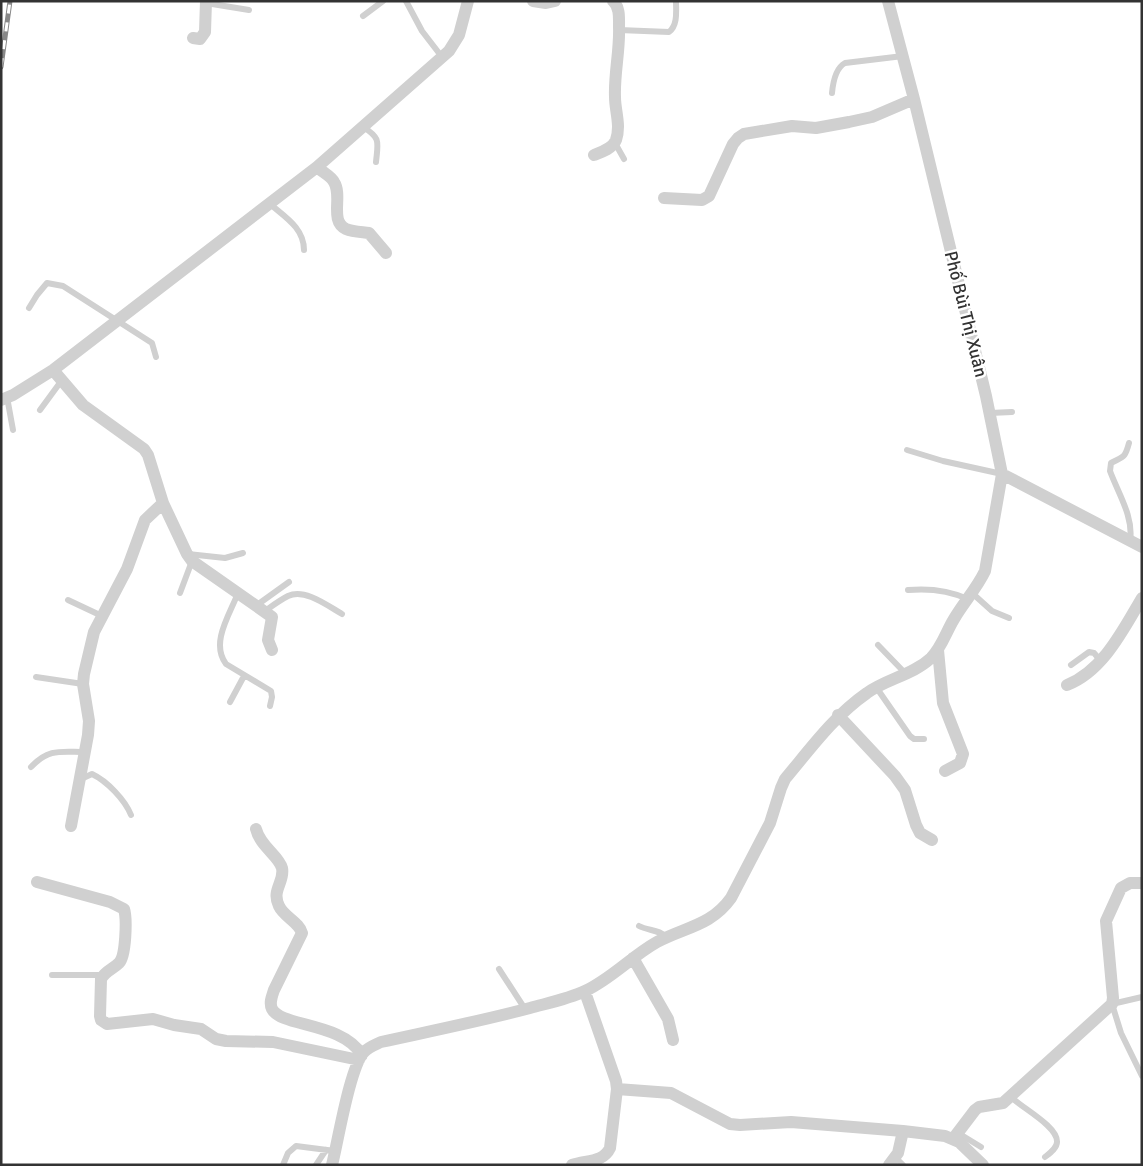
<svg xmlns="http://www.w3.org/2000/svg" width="1143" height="1166" font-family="Signika,sans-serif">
<rect width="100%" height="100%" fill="#fff"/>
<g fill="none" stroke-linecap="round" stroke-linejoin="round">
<!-- service -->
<path stroke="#d0d0d0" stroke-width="6" d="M406,1L422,31L442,57
M206,3L249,10
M363,16L383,1
M619,30L669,32C678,25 676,11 676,1
M832,93C833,82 836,68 845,63L903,56
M363,127C381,138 378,142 376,162
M615,143L624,159
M270,204C285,217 304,228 304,250
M29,308L37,295L47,283L63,286L152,343L156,357
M7,397L13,430
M40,410L62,380
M990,413L1012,412
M1129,443C1125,458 1124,456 1111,463L1110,471C1118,493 1134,517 1130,541
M907,450L943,461L1002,474
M188,554L225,558L243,553
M908,590C930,588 948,590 968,599
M180,593L192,561
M238,593C230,614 210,643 226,664L271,691L272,697L270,706
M972,593L992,611L1009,618
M68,600L102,616
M257,605L289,582
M265,611C272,606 280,600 288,596C305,588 328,606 342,614
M878,645L905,673
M1071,665L1089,652L1094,653L1100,660
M36,677L83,684
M876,687L910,736L914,739H924
M230,702L244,676
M31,767C49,748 61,752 85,752
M81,779L92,774C107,781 125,800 131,815
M639,926C648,931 660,929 667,938
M499,969L525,1009
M52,975H103
M1142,997L1112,1004L1121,1033L1142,1076
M1010,1096C1020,1107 1058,1126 1057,1142C1057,1148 1050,1153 1045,1157
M958,1133L981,1147
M896,1158L903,1165
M283,1165L288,1153L296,1146L335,1151
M316,1165L326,1150"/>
<!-- minor -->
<path stroke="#d0d0d0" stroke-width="12" d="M533,1L546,3L555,1
M888,1L914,99L986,396L1002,474L1142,547
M193,38L200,39L205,32L206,1
M594,155C602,152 613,148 616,140C621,125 615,111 615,97C614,74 620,50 619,27C619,18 620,7 613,1
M317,167C322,172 331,176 334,182C343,196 329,221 346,229C353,232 363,232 369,233L386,253
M664,198L702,200L709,196L733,144L738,138L744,134L792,126L816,128L849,122L872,117L914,99
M53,370L83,405L144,449L148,455L163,503L187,554L192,561L272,617L268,640L272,650
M1,400L13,395L53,370L317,167L449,51L459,35L468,1
M938,650L943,703L963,754L960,763L945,771
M1067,685C1103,671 1123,630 1142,598
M838,715L895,776L905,790L916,825L920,833L932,840
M71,826L88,735L89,721L83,684L84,674L94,632L127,569L145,520L163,503
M256,829C260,846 279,856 282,868C285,882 271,890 279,906C284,917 299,922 302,933L274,990C272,996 269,1003 272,1009C281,1027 342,1022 362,1055
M37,882L110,902L124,909C127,918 126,956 119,963C113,969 105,971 101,979L100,1016L101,1020L107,1024L153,1019L174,1025L201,1029L216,1039L226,1041L273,1042L359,1060
M633,958L668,1019L673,1040
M617,1089L671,1093L730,1124L740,1125L791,1122L903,1131L945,1136L959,1142L983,1165
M953,1139L975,1110L979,1107L1003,1103L1112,1004L1113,998L1106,921L1121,888L1130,883H1142
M332,1165C338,1141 350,1067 364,1052C369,1047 375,1045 381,1042C431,1031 481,1021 530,1008C548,1003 568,999 585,991C611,979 632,956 657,942C685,927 711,926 731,898L770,823L781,788L785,779C811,748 834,716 867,693C886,679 913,675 931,658C942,647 946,632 954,619C964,602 977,588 985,571L1002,474
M572,1165C586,1160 603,1163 610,1148L617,1089L616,1081L585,992
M889,1165L898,1153L903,1131"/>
<!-- rail casing -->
<g stroke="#888" stroke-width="5">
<path id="rail" d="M1,67L10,1"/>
</g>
<!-- rail -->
<use href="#rail" stroke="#fff" stroke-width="3" stroke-dasharray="9" stroke-linecap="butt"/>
</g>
<g text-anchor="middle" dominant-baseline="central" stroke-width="5" stroke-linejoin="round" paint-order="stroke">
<!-- street labels -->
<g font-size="18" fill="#333" stroke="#fff">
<text transform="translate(966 314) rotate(76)">Phố Bùi Thị Xuân</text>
</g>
</g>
<!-- border -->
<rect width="1143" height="1166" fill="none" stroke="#333333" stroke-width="5"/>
</svg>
